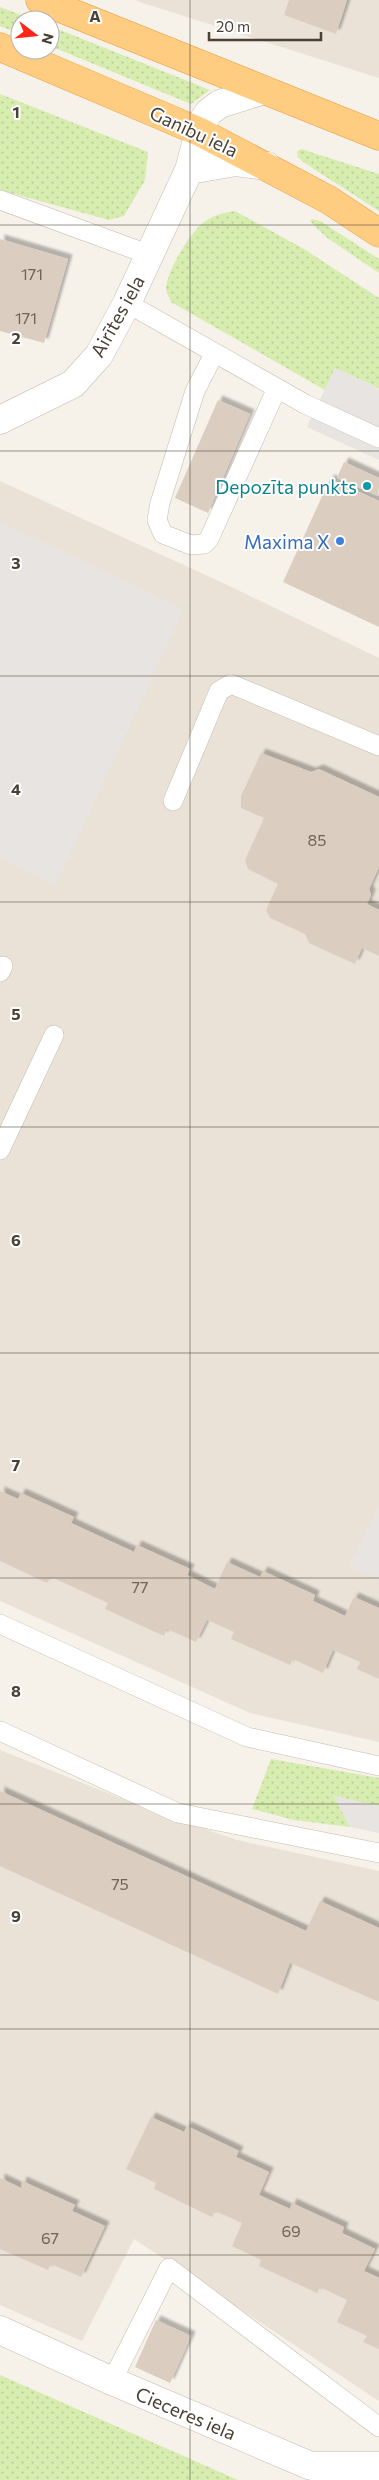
<svg xmlns="http://www.w3.org/2000/svg" width="379" height="2480" font-family="Commissioner,sans-serif">
<defs>
<pattern id="green-dots" width="8" height="8" patternUnits="userSpaceOnUse" patternTransform="scale(1.25)"><rect width="8" height="8" fill="#d6edaf"/><path d="M2 2h.1M6 6h.1" fill="none" stroke="#b9cc97" stroke-width="1.8" stroke-linecap="round"/></pattern>
<filter id="shadow"><feDropShadow dx="4.5" dy="-4.5" stdDeviation="1" flood-color="#0004"/></filter>
</defs>
<rect width="100%" height="100%" fill="#f6f1e9"/>
<!-- residential -->
<path fill="#eae2d7" d="M135,0H379V78L143,3Z
M0,481L223,583L379,658V1742L250,1713L0,1601Z
M0,1750L155,1812L237,1840L379,1871V2401L134,2239L82,2341L0,2305Z"/>
<!-- green -->
<path fill="url(#green-dots)" d="M0,7L34,20H20V34L0,26Z
M50,26L210,90L191,104L50,46Z
M0,94L148,152L145,180L124,216L109,220L0,190Z
M301,149L379,174V211L303,162L298,157L297,152Z
M235,211L304,249L379,298V388L335,368L325,390L171,302C169,297 166,292 166,287C168,270 189,234 203,223C212,215 224,213 235,211Z
M312,219L320,221L379,259V273L326,237L310,221Z
M271,1759L379,1778V1806L334,1796L350,1827L294,1820L252,1809Z
M0,2375L238,2480H0Z"/>
<!-- parking -->
<path fill="#e7e4e1" d="M335,368L379,388V460L307,427Z
M0,522L184,609L56,885L0,859Z
M379,1505V1580L349,1567Z
M334,1796L379,1806V1833L350,1827Z"/>
<!-- building -->
<path fill="#dbcec0" filter="url(#shadow)" d="M289,0H347L336,34L284,15Z
M0,239L68,259L44,343L0,331Z
M218,400L250,414L208,513L175,498Z
M344,462L379,478L378,496L337,478Z
M330,479L379,501V627L283,582Z
M261,753L311,772L319,769L379,797V867L369,889L371,895L367,904L379,910V956L362,948L355,964L309,943L305,934L270,918L266,910L278,884L248,869L245,860L264,818L241,808V796Z
M0,1491L18,1499L21,1493L74,1517L71,1523L134,1552L137,1545L190,1569L187,1575L215,1589L227,1562L260,1577L263,1571L315,1595L313,1601L345,1616L354,1597L379,1608V1679L357,1669L360,1662L333,1650L323,1673L293,1659L290,1665L231,1639L234,1632L207,1620L196,1642L167,1629L164,1636L105,1609L108,1603L51,1577L47,1583L0,1561Z
M0,1791L306,1931L320,1901L379,1928V2002L290,1963L278,1994L0,1866Z
M151,2117L184,2132L187,2126L239,2151L236,2157L269,2172L259,2195L290,2209L292,2203L344,2227L342,2233L375,2249L364,2271L379,2278V2349L363,2342L367,2336L337,2322L347,2300L320,2287L317,2293L259,2266L261,2260L232,2246L242,2223L215,2211L212,2217L154,2189L156,2183L126,2169Z
M0,2178L21,2188L22,2181L75,2205L72,2211L105,2226L81,2277L51,2264L48,2270L0,2249Z
M156,2320L191,2336L170,2383L135,2367Z"/>
<g fill="none" stroke-linecap="round" stroke-linejoin="round">
<!-- service casing -->
<g stroke="#c5bbad" stroke-width="20">
<path id="service" d="M0,200L150,255
M127,303L305,404L379,438
M214,354L195,391L160,503L157,520L163,534L191,545L204,544L209,539L277,388
M173,801L219,691L231,684L379,746
M0,972L3,966
M0,1150L54,1035
M0,1624L247,1737L379,1766
M0,1731L178,1813L379,1853
M112,2381L169,2268L379,2427"/>
</g>
<!-- minor casing -->
<g stroke="#c5bbad" stroke-width="29">
<path id="minor" d="M189,170L236,162L267,166
M0,420L73,384L99,355L127,303L189,170L202,122L209,112L220,104L264,90
M0,2330L112,2381L311,2466H379"/>
</g>
<!-- trunk casing -->
<g stroke="#ea952e" stroke-width="29">
<path id="trunk" d="M40,0L379,136
M0,47L200,132L329,200L379,233"/>
</g>
<!-- service -->
<use href="#service" stroke="#fff" stroke-width="19"/>
<!-- minor -->
<use href="#minor" stroke="#fff" stroke-width="28"/>
<!-- trunk -->
<use href="#trunk" stroke="#ffcd82" stroke-width="28"/>
</g>
<!-- grid -->
<path fill="none" stroke="#4a4136" stroke-width="1" stroke-opacity="0.55" d="M190,0V2480M0,225H379M0,451H379M0,676H379M0,902H379M0,1127H379M0,1353H379M0,1578H379M0,1804H379M0,2029H379M0,2255H379"/>
<!-- markers -->
<circle fill="#0f9aa8" stroke="#fff" stroke-width="2" cx="367" cy="486" r="5"/>
<circle fill="#3f7fe0" stroke="#fff" stroke-width="2" cx="340" cy="541" r="5"/>
<g text-anchor="middle" dominant-baseline="central" stroke-width="4" stroke-linejoin="round" paint-order="stroke">
<!-- number labels -->
<g font-size="16" fill="#6e6458">
<text x="32" y="273">171</text>
<text x="26" y="317">171</text>
<text x="317" y="839">85</text>
<text x="140" y="1586">77</text>
<text x="120" y="1883">75</text>
<text x="291" y="2230">69</text>
<text x="50" y="2237">67</text>
</g>
<!-- street labels -->
<g font-size="19" fill="#4a4136" stroke="#fff">
<text transform="translate(194 131) rotate(25)">Ganību iela</text>
<text transform="translate(117 316) rotate(-61)">Airītes iela</text>
<text transform="translate(186 2413) rotate(23)">Cieceres iela</text>
</g>
<!-- culture labels -->
<g font-size="19" fill="#0d838f" stroke="#fff" text-anchor="end">
<text x="357" y="486">Depozīta punkts</text>
</g>
<!-- shop labels -->
<g font-size="19" fill="#366cbe" stroke="#fff" text-anchor="end">
<text x="330" y="541">Maxima X</text>
</g>
</g>
<g font-size="16" text-anchor="middle" font-weight="bold" fill="#4a4136" stroke="#fff" stroke-width="4" stroke-linejoin="round" paint-order="stroke">
<text x="95" y="22">A</text>
<text x="16" y="118">1</text>
<text x="16" y="344">2</text>
<text x="16" y="569">3</text>
<text x="16" y="795">4</text>
<text x="16" y="1020">5</text>
<text x="16" y="1246">6</text>
<text x="16" y="1471">7</text>
<text x="16" y="1697">8</text>
<text x="16" y="1922">9</text>
</g>
<!-- north arrow -->
<g transform="translate(35 35) rotate(106)"><circle r="24" fill="#ffffff" stroke="#b7b3af"/>
<path d="M0-4L9 19L0 12L-9 19Z" fill="#ff2617"/>
<text y="-8" font-size="14" font-weight="bold" text-anchor="middle" fill="#4a4136">N</text>
</g>
<!-- scale -->
<path d="M209 32v8h112v-8" fill="none" stroke="#4a4136" stroke-width="2.5"/>
<text x="216" y="32" font-size="15" fill="#4a4136" stroke="#ffffff" stroke-width="4" paint-order="stroke">20 m</text>
</svg>
